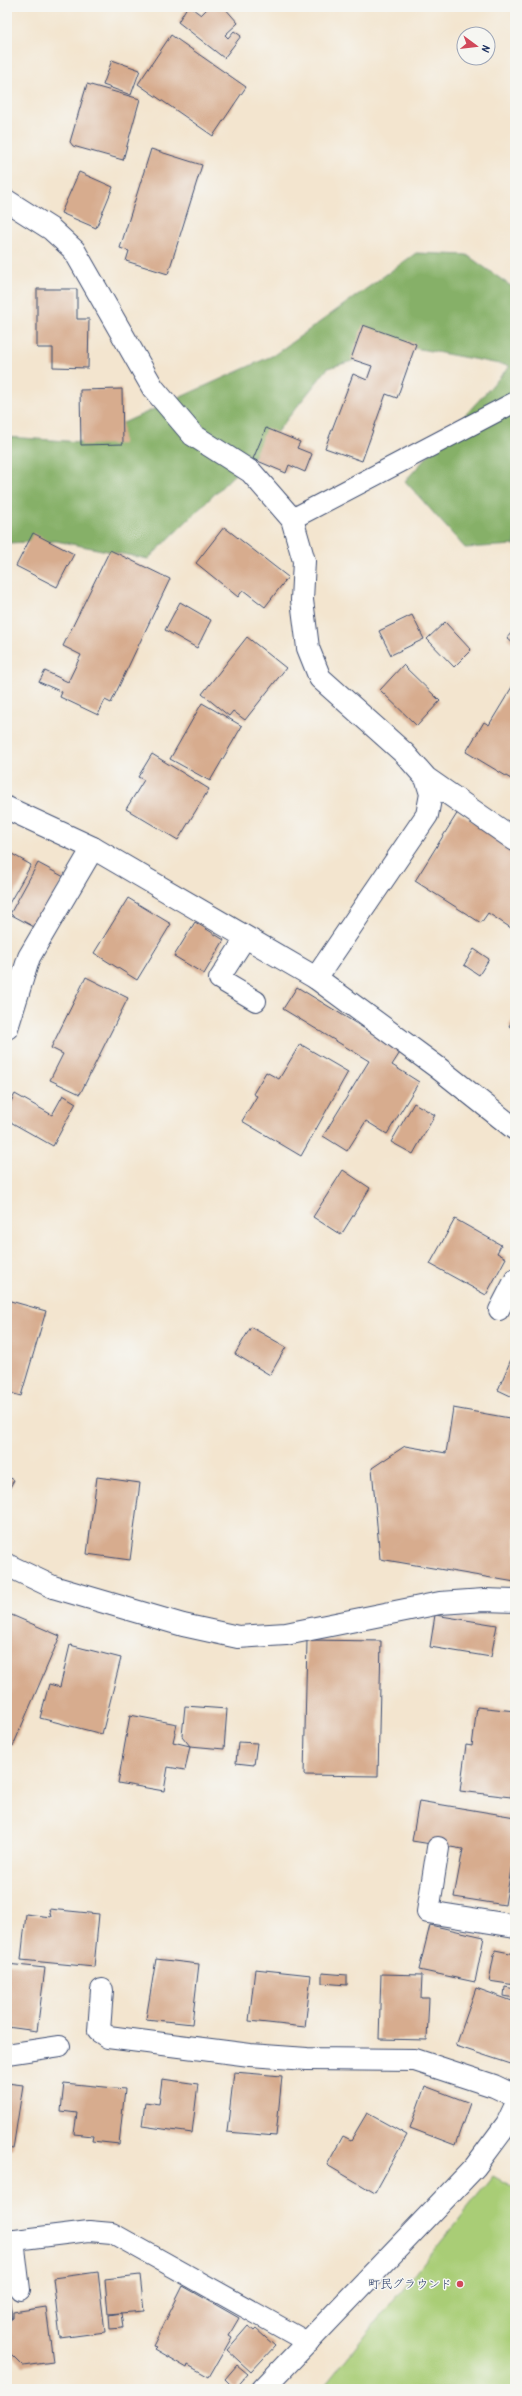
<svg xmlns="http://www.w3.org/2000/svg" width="522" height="2396" font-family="Kalam,'Klee One',sans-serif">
<rect width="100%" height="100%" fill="#f6f6f2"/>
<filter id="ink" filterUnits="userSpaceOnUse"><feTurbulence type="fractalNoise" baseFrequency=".025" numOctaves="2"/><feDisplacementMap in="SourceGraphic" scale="8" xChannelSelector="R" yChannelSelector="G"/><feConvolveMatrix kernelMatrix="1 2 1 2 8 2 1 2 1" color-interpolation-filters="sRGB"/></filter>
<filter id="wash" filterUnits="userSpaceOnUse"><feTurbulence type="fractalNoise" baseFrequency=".012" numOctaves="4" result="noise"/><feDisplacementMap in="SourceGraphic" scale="16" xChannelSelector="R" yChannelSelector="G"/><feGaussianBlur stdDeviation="0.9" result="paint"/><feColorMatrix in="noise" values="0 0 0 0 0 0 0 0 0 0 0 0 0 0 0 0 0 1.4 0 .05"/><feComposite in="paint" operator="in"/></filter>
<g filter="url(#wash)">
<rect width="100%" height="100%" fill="#f3e5cf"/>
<!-- green -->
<path fill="#a9cd76" stroke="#627e6a" d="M493,2176L515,2188V2389H322Z"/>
<!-- forest -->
<path fill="#86b067" stroke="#507062" d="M416,253L467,255L515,289V545L465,548L405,481L510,366L404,346L328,368L272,438L148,559L56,541L7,543V437L81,442L274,355Z"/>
<g id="blocks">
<!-- building -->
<path fill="#d7ac8e" d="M187,7H194L193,9L201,15L209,7H224L238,23L225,35L228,38L234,31L241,36L224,58L178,22Z
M171,35L246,87L213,136L138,84Z
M112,60L140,70L131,95L103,85Z
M87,84L140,99L123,160L73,146L70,142Z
M151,149L202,165L168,274L126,261L129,251L120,248Z
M79,172L113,187L96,228L61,213Z
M37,289H77V319H89L88,368L53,367V348H37Z
M363,325L416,344L397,398L386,394L362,461L325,448L353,374L367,380L372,366L351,359Z
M122,389L123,444L81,445L80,390Z
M266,428L300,442L297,448L312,454L305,472L289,465L286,473L253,459Z
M224,527L288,577L265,607L243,590L238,597L196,563Z
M33,533L74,554L57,587L16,566Z
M110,550L170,579L111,703L105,700L98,715L60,697L62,692L39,682L45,671L68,682L81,655L63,646Z
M180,602L211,620L197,648L165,630Z
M412,615L424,639L391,655L379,631Z
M445,622L471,650L454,667L427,639Z
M515,628V645L507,638Z
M247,637L286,668L245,720L233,711L229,716L202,694Z
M403,665L440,701L417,726L380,690Z
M515,682V773L511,779L466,752L484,722L489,725Z
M202,703L242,726L210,781L170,759Z
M152,754L209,789L178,840L126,809L144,780L138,777Z
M458,812L515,848V921L511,928L488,913L481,923L415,881Z
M7,851L31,865L7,907Z
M38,863L64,877L36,928L10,914Z
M128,898L171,924L137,980L94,953Z
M195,922L224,940L204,974L174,956Z
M474,949L489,959L479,975L464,965Z
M86,977L128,998L80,1094L50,1080L63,1054L51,1048Z
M297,987L401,1051L392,1065L419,1082L387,1134L366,1121L347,1151L323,1136L369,1061L283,1009Z
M515,1016V1030L509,1026Z
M300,1044L348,1072L301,1156L242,1121L257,1096L253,1094L266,1072L279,1079Z
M15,1094L52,1115L63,1095L76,1103L53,1146L7,1120V1109Z
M414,1103L435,1115L413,1154L391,1142Z
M343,1170L370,1188L341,1235L313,1217Z
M455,1219L501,1245L497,1253L506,1258L486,1295L430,1264Z
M7,1300L46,1311L21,1396L7,1392Z
M251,1327L286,1347L270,1375L235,1354Z
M515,1350V1398L498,1390Z
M453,1408L515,1419V1582L380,1559L372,1468L405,1446L446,1453Z
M7,1476L14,1480L7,1493Z
M97,1477L140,1483L130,1560L87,1554Z
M7,1613L60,1636L13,1746L7,1743Z
M435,1615L497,1625L491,1657L430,1647Z
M307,1640L381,1641L378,1776L304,1775Z
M70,1645L121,1658L102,1734L40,1718L49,1684L60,1687Z
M185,1706L227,1709L224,1749L190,1746L182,1736Z
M477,1707L515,1711V1766L511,1797L460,1791L466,1745L472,1746Z
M130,1715L177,1724L173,1742L190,1746L185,1770L168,1767L164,1791L118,1783Z
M238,1742L257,1743L254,1765L236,1763Z
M419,1801L515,1817V1846L505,1905L454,1897L463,1849L412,1841Z
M49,1909L99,1914L94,1967L21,1960L26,1914L51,1917Z
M430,1925L484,1937L475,1982L419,1970Z
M495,1950L515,1954V1985L489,1981Z
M156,1959L199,1964L192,2024L146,2019Z
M7,1964L45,1968L37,2031L7,2027Z
M255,1969L311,1975L305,2027L249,2021Z
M322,1973L347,1975V1985L322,1983Z
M381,1974L422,1975L421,1998H429L427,2040L379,2039Z
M505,1987L515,1989V1998L504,1996Z
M476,1988L515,2002L514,2065L456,2046Z
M234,2072L282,2076L276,2136L227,2132Z
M162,2079L198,2084L192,2133L142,2126L145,2102L159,2104Z
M7,2083L23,2085L13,2149L7,2148Z
M64,2083L125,2089L119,2144L92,2141L93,2136L74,2134L77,2113L61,2111Z
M425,2086L470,2103L455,2145L410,2128Z
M367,2113L407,2135L375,2193L327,2165L343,2136L351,2140Z
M98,2272L105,2332L60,2338L53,2278Z
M140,2275L144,2311L108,2314L105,2279Z
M7,2277L12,2318L7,2319Z
M183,2286L239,2318L229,2335L232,2337L209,2377L188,2365L187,2368L154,2349L156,2347L153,2346Z
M46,2307L53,2362L23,2366L7,2350V2322L13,2318V2312Z
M121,2313L123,2328L110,2329L109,2315Z
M248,2326L254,2331L256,2329L275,2346L251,2372L227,2350Z
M237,2365L248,2374L235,2389L225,2379Z"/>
</g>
</g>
<g filter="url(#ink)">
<use href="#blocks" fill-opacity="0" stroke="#3b4a6f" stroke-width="1"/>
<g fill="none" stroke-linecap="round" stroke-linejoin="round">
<!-- lane casing -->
<g stroke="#3b4a6f" stroke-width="22">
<path id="lane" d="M292,519L515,402
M246,937L219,979L256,1001
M499,1310L515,1279
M7,2054L60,2046
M14,2240L20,2290
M7,2241L89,2231L112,2233L309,2343"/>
</g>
<!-- street casing -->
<g stroke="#3b4a6f" stroke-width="24">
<path id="street" d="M7,201L51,229L74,250L153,388L193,435L251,472L292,519L304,561L302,600L308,648L320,678L405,754L426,778L431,794L427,815L316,978L437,1067L515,1129
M426,778L515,840
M7,1028L29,957L93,848
M7,1565L53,1587L183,1625L238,1637L286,1634L440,1603L484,1600L515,1601
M438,1848L428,1912L515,1926
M102,1990L99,2031L108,2037L250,2055L307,2059L415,2060L494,2086L515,2096
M263,2389L475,2167L507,2124L515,2107"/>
</g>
<!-- secondary casing -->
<g stroke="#3b4a6f" stroke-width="24">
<path id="secondary" d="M7,808L93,848L316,978"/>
</g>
<!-- lane -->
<use href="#lane" stroke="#fff" stroke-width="20"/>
<!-- street -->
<use href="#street" stroke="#fff" stroke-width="22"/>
<!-- secondary -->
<use href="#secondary" stroke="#fff" stroke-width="22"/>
</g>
</g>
<!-- markers -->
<circle fill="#d1495b" stroke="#f6f6f2" stroke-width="1.5" cx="460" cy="2284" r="4"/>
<g text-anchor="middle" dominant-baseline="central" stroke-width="3" stroke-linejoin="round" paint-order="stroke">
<!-- poi labels -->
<g font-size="12" fill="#1b2f5e" stroke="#f6f6f2" text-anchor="end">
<text x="452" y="2284">町民グラウンド</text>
</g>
</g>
<!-- margin -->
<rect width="522" height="2396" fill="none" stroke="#f6f6f2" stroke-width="24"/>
<!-- north arrow -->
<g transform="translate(476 46) rotate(105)"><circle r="19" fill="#f6f6f2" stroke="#9ea6b7"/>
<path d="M0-3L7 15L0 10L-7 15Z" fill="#d1495b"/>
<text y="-6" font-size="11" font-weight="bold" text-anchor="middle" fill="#1b2f5e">N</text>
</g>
</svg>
